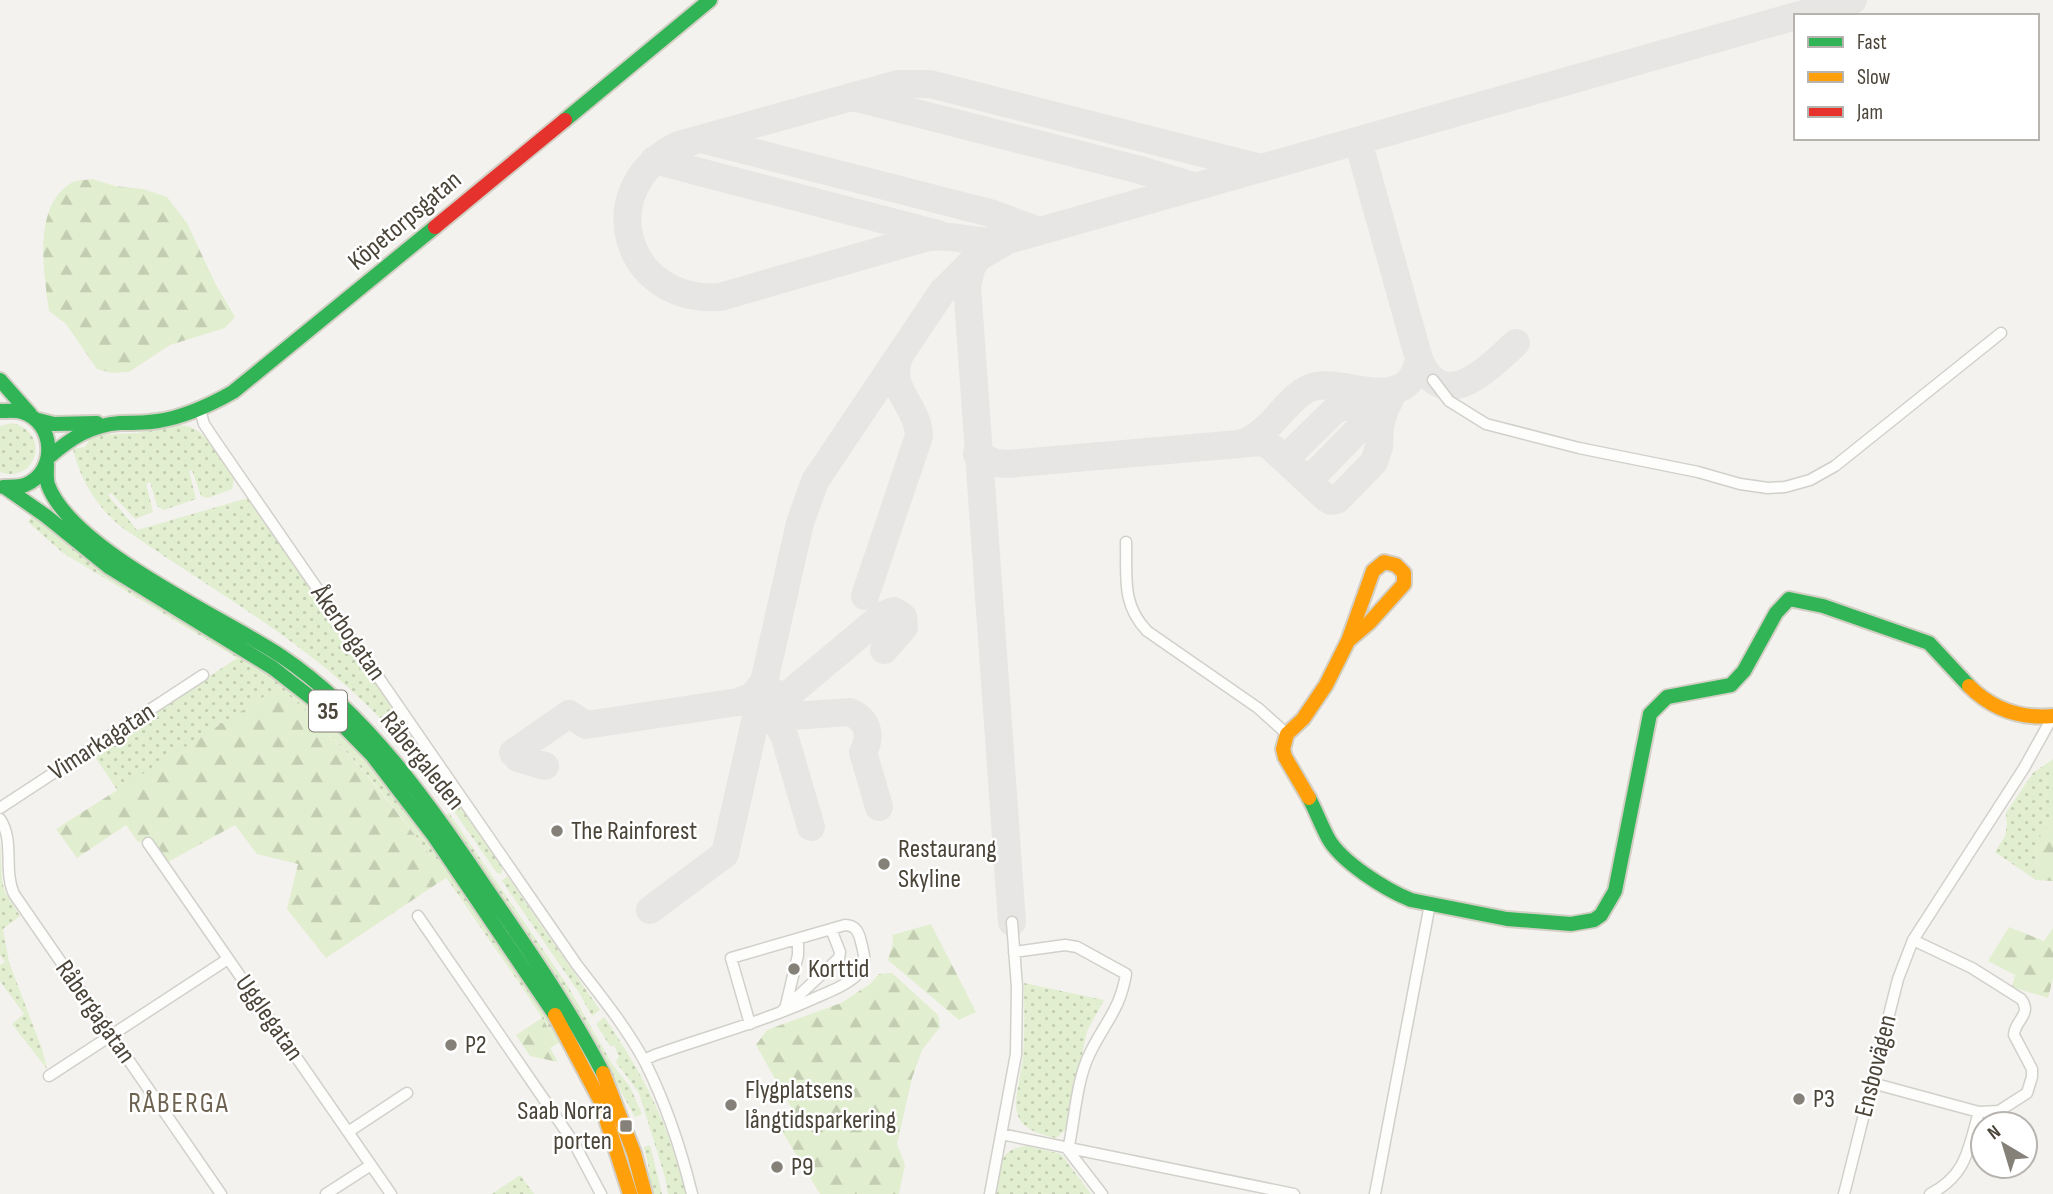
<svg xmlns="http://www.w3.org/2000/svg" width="2053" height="1194" font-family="'Sofia Sans Condensed',sans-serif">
<defs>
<pattern id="grass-dots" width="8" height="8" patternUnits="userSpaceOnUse" patternTransform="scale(1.75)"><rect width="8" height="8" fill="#e1eecf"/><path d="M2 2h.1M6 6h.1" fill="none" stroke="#c3cdb2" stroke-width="1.8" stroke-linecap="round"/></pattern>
<pattern id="forest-firs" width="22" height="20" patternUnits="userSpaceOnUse" patternTransform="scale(1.75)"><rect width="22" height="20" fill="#e1eecf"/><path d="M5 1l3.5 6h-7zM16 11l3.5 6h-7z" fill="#c3cdb2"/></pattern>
</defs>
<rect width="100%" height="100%" fill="#f4f2ee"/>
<!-- grass -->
<path fill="url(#grass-dots)" d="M12,423C53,433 35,485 0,472V426Z
M180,425C206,426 221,459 234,478L232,489L208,498L201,496L192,470L189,471L196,499L164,510L157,506L150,482L146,484L153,512L135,519L111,493L108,495L137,530L248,498L503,868L501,874L497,873C457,816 419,756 370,708C296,635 204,585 120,526C95,504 81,481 73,449L85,447L92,435H96L137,433Z
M33,515C65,540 94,568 129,590C196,630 266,664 324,717C377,765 416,824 456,882C493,935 529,987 562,1041L557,1044C535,1003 507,966 481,928C422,841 360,755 279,687L118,791L93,754L237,658L63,553L28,522Z
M2053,759V822L2037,840L2036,880L1995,852L2005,836L2007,825L2006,813L2033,773Z
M449,813L566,983L612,1064L630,1087L642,1114L635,1117L569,997L446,816Z
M0,840L2,881L5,892L20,916L3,929L9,962L42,1049L47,1069L12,1024L24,1014L0,981V965L5,962L0,955Z
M506,877H508L600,1010L592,1016L578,991L502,881Z
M1024,983L1104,1000L1087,1031L1067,1128L1056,1138C997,1126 1020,1098 1023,1054C1025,1031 1024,1006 1024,983Z
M604,1017C644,1075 669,1125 686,1194H668L665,1177L639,1093L616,1062L619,1056L614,1045L610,1046L596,1024Z
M650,1145L662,1194H651L648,1164L644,1147Z
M1028,1146L1061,1154L1091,1194H996C1000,1168 997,1148 1028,1146Z
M520,1175L534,1194H492Z"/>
<!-- forest -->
<path fill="url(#forest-firs)" d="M92,179L115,186L143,189L167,197L187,223L215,283L235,317L225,328L170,345L129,372L112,373L97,369L66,324L49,311C44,273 32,207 71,183C76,180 85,180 92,179Z
M279,687C346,743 394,808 447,877L326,958L287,909L298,864L257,854L235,825L168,862L151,839L138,842L126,825L77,858L56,829Z
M2053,822V881L2036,880L2037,840Z
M931,924L976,1012L959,1020L888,960L893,942L892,935Z
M2009,927L2044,941L2053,928V978L2048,998L2012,987L2015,975L1988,961Z
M892,973L938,1015L940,1027L922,1050L912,1078L897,1144L905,1165L899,1194H820L782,1131L797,1118L756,1045L767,1030L841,1003L870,984L879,974Z
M542,1018L557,1044L550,1048L558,1062L530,1056L516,1035Z"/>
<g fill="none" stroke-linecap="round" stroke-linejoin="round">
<!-- taxiway -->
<path stroke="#e8e6e4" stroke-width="28" d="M1797,16L1853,0
M853,97L1140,170L1196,187
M705,140L990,213L1039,231
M1358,141L1419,359C1444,417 1489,367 1516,343
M654,160L938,234
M1261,168L930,84H898L679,145C591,187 623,304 720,297L928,237C959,233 978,247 1012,239L1796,16
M978,258L972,266L967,285L1012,922
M1239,444L1260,442L1269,445L1325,497L1331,501L1337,500L1374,462L1379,447L1380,426L1385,409L1395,389
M1279,453L1286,455L1292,452L1335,410L1378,395
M977,454L995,463L1008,464L1239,444C1273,435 1288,392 1316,386C1350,380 1408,416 1419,359
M1301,474L1310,476L1316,473L1388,399
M865,596L919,436C918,404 885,389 900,355
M765,678L767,687L775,695L789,694L883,615L894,611L903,617L904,627L884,650
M763,706L779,726L785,738L811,827
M767,712L778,717L850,712C868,720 872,736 863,752L879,807
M515,751L518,758L545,766
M513,753L569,714L586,725L738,702L753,696L764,682
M650,910L725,854L800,523L815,481L942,292L975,259L1003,243"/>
<!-- street casing -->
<g stroke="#d2d0cb" stroke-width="13">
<path id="street" d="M1433,380L1449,401L1486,424L1579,448L1698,472L1740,484L1768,488L1785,487L1810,480L1835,466L2001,333
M200,410L204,424L214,439L577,965C601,996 626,1027 645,1062C666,1104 681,1149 692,1194
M1126,542C1127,576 1121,604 1147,631L1258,708L1287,734
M0,808L203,675
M0,819C15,841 3,870 14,894L221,1194
M148,843L391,1194
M418,916L574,1143L601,1194
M1014,952L1065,945L1077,947L1126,974C1120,1010 1105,1022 1090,1053C1076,1081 1075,1119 1068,1150L1102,1194
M786,1005L798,955V939
M782,1011L839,958L840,952L831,929
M644,1060L655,1055C709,1036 765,1021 817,997C831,991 849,984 859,973C867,964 864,953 861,942C859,933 856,925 845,925L731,958L750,1024
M49,1076L228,959
M1872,1083L1979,1112L1999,1111L2027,1093L2032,1077V1069L2014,1035C2014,1021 2033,1014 2021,999L1972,968L1913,940
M348,1132L407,1093
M1001,1134L1294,1194
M326,1194L371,1165
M990,1194L1016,1054L1017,987L1012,922
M1375,1194L1430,904
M1844,1194L1898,979L1913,940L2024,768L2053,716
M1930,1194C1967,1175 1968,1149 1979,1112"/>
</g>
<!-- fast casing -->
<g stroke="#d3cfc5" stroke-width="18">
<path id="fast" d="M565,120L710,0
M0,380L30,414
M0,411C7,411 16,410 22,412C55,422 58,472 25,485C19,487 10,487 3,487
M38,420L54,424L97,423
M49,457C71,438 91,425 120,423C133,423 146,423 158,421C185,417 210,405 233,392L435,227
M47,464C47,471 46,479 48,485C72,550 222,617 281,656C369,715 431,807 490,894C530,952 570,1010 603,1073
M6,488L46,516L109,567L273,668L332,714L372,755L434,836L555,1015
M1309,798C1316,811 1321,825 1328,838C1341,862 1386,890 1411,900L1507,919L1571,924L1594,920L1601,915L1615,891L1650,714L1667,697L1731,685L1744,671L1776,613L1789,599L1823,606L1929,643L1969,686"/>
</g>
<!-- slow casing -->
<g stroke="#d3cfc5" stroke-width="18">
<path id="slow" d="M1969,686C1992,709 2021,719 2053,716
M1309,798L1285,757L1283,749L1287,734L1303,719L1326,685L1348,641L1373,571L1384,562L1396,565L1404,573V584L1369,623L1348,641
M555,1015L600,1100L630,1194
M603,1073L634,1153L645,1194"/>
</g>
<!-- jam casing -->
<g stroke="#d3cfc5" stroke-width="18">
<path id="jam" d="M435,227L565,120"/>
</g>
<!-- street -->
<use href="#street" stroke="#fdfdfc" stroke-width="10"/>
<!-- fast -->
<use href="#fast" stroke="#30b455" stroke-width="14"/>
<!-- slow -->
<use href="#slow" stroke="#ff9f0a" stroke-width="14"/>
<!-- jam -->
<use href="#jam" stroke="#e5322d" stroke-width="14"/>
</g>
<!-- markers -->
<g fill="#868178" stroke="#fff" stroke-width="2.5">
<circle cx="557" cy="831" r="7"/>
<circle cx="884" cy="864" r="7"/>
<circle cx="794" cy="969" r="7"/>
<circle cx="451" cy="1045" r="7"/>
<circle cx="1799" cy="1099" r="7"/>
<circle cx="731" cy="1105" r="7"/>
<rect x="619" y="1119" width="14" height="14" rx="3.5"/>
<circle cx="777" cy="1167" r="7"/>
</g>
<g text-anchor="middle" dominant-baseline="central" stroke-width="5" stroke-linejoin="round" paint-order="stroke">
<!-- shield labels -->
<rect fill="#fff" stroke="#817c74" stroke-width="2" x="309" y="690.5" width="38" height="41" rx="5"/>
<g font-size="24" font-weight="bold" fill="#4b4439">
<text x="328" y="711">35</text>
</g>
<!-- street labels -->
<g font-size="26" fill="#4b4439" stroke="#fff">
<text transform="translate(405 221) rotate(-40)">Köpetorpsgatan</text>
<text transform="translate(348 633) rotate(55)">Åkerbogatan</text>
<text transform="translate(102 742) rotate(-33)">Vimarkagatan</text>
<text transform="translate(422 761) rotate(51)">Råbergaleden</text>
<text transform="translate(95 1012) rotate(55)">Råbergagatan</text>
<text transform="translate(269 1018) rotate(55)">Ugglegatan</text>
<text transform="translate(1876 1066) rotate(-76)">Ensbovägen</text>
</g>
<!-- poi labels -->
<g font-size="26" fill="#4b4439" stroke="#fff" text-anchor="start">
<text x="571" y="831">The Rainforest</text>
<text x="898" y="849">Restaurang<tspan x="898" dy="30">Skyline</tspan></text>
<text x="808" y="969">Korttid</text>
<text x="465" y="1045">P2</text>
<text x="745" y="1090">Flygplatsens<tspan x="745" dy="30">långtidsparkering</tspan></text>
<text x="1813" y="1099">P3</text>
<text x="612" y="1111" text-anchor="end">Saab Norra<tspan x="612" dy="30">porten</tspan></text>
<text x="791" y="1167">P9</text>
</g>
<!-- neighbourhood labels -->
<g font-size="28" letter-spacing="2" fill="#6e6250" stroke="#fff">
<text x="179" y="1103">RÅBERGA</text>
</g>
</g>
<!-- legend -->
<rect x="1794" y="14" width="245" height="126" fill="#ffffff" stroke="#b7b4b0" stroke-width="2"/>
<rect x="1808" y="37" width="35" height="10" fill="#30b455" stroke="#b7b4b0" stroke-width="2"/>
<text x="1857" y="49" font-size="21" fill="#4b4439">Fast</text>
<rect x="1808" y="72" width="35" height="10" fill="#ff9f0a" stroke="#b7b4b0" stroke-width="2"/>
<text x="1857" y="84" font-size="21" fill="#4b4439">Slow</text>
<rect x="1808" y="107" width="35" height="10" fill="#e5322d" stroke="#b7b4b0" stroke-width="2"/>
<text x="1857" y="119" font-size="21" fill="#4b4439">Jam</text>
<!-- north arrow -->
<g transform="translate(2004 1145) rotate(322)"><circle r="33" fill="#ffffff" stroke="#b7b4b0" stroke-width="2"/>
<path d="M0-5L12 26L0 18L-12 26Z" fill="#868178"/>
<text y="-10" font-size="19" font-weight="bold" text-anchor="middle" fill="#4b4439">N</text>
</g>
</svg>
